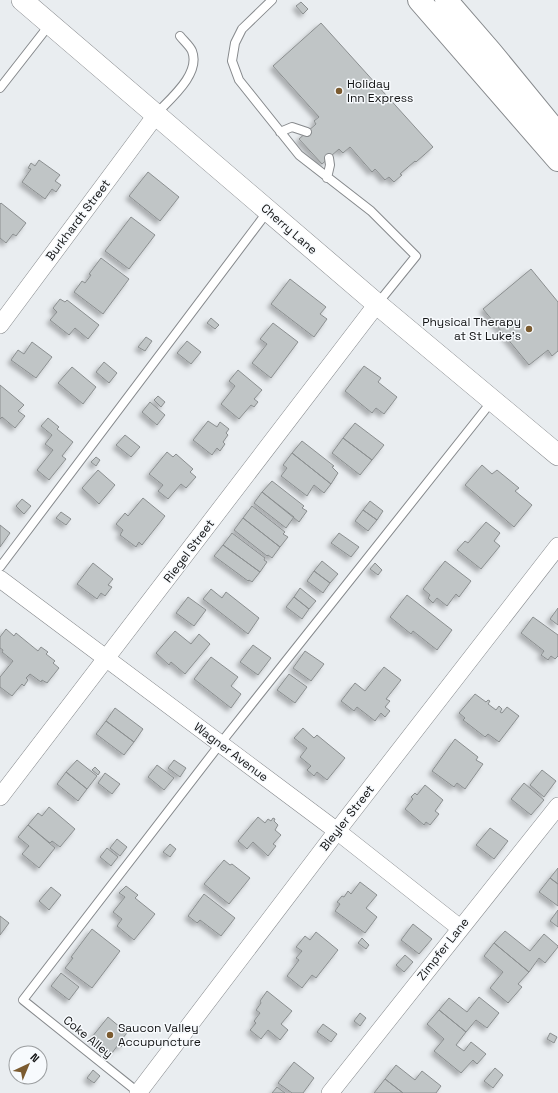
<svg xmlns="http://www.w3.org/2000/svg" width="558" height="1093" font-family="'Space Grotesk',sans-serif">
<defs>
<filter id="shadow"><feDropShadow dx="-3.5" dy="3.5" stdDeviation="2" flood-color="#0004"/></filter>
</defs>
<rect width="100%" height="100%" fill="#e9edf0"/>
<!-- building -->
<path fill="#c0c5c6" stroke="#8b8f90" filter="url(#shadow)" d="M301,2L308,9L303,14L296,6Z
M321,23L433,147L416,162L415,161L400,174L402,175L394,182L389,177L385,180L375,169L372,172L350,147L343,153L339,149L322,164L299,139L316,124L314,121L319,117L273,66Z
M39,160L60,175L55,181L61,185L56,192L52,189L45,199L22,182L31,169L28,168L31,163L35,166Z
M148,172L179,197L160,221L129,196Z
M1,203L26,223L16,236L13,234L6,243L0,238V204Z
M131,217L155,235L129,269L105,251Z
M101,258L129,279L103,314L74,292L82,281L85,283L91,275L89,274Z
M531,269L558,302V351L552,356L548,350L529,365L483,309Z
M290,279L326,307L320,314L327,319L314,337L271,304Z
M60,299L65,302L67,300L99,325L88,339L75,328L69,335L50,320L57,312L53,308Z
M211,318L219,325L215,329L207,323Z
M273,323L298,342L271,378L252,363L267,344L260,339Z
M146,337L152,341L145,351L138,347Z
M187,341L201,352L191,364L177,353Z
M32,342L52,357L36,378L11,360L18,350L24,354Z
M104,362L117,373L109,383L96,372Z
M364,366L381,378L378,382L397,397L384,414L376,408L372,413L345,391Z
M72,367L96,387L83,404L58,383Z
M238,370L262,390L254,399L258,402L254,407L251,405L239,419L221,404L235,386L229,381Z
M0,385L24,405L18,411L25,416L15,428L2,417L0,419Z
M158,396L165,402L161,407L154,400Z
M150,402L165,415L157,425L142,412Z
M48,418L59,427L57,429L73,442L62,456L66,459L49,480L37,470L53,450L45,444L52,435L41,426Z
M208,421L217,427L220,422L229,429L226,433L228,435L223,442L225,444L220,451L217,448L212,455L193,440Z
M355,423L384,445L372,460L343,438Z
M125,435L140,447L131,457L116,445Z
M343,438L372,460L360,475L332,453Z
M302,441L334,466L332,467L338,473L331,484L292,453Z
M167,452L173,457L176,454L193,469L190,472L196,477L186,488L181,484L168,499L158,491L163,485L149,474Z
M292,453L331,484L324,493L314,485L307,496L281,476L287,468L283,465Z
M96,457L100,460L96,466L91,462Z
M482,465L492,474L497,470L519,488L515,491L532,505L514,527L465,485Z
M98,470L115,485L99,504L82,488Z
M272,481L304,506L302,508L307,511L299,522L262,492Z
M262,492L294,517L286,528L254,503Z
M143,498L165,516L142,545L139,542L136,547L120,535L123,530L116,524L125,513L128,516Z
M22,499L31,506L24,514L16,506Z
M370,501L383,511L377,520L363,510Z
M252,506L285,532L283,534L288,537L280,547L243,518Z
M363,510L377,520L368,531L355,521Z
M61,512L71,519L66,525L56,518Z
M243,518L280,547L272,558L268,555L267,556L234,530Z
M486,522L500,533L494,541L500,546L481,569L457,550L465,541L468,543Z
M0,525L10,533L0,547Z
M232,533L265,558L264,560L267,562L260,572L223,545Z
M339,533L359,547L351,557L331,543Z
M223,545L260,572L252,582L249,580L248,581L214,556Z
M322,561L338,574L330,583L314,571Z
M445,561L471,581L459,597L456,594L447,606L437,598L433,603L428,598L430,595L423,589Z
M93,563L113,579L108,585L112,587L105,596L101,593L97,599L77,584Z
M375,563L382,570L378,575L370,569Z
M314,571L330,583L323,593L307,581Z
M300,588L316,601L309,609L294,597Z
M211,589L222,598L226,592L259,618L248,634L203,599Z
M407,595L452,630L437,650L413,631L411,634L390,617Z
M188,597L206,610L194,626L176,613Z
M294,597L309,609L302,619L286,607Z
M558,608V625L550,619Z
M533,617L558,635V656L555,659L551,656L548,660L541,655L544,651L521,633Z
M6,629L14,636L16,633L38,651L41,647L48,652L46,654L55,661L53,663L59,668L47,683L42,680L41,682L30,674L26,678L28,680L24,686L22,684L12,696L0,687V677L13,661L2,652L3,650L0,648V637Z
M175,631L191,644L199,634L210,644L185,674L171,662L169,665L156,653Z
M253,645L271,658L258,675L240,662Z
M305,651L324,664L311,681L293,668Z
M211,657L238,677L231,686L241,694L231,708L194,679Z
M384,667L401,680L386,699L390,701L385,707L390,711L385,717L381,713L375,721L357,707L354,711L341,701L355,683L365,691Z
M289,674L307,687L295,703L277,690Z
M475,694L486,702L488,700L490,701L488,704L496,710L499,706L502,709L500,712L502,713L507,707L519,716L499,742L488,734L485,737L463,720L465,718L459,713Z
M115,708L143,729L134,742L106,721Z
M106,721L134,742L124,755L96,734Z
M303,728L314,738L317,735L345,758L327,780L317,772L314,776L307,770L311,766L300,757L307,748L294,738Z
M455,739L478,757L476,760L483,764L465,789L457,783L454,787L432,771Z
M77,760L97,776L87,789L66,772Z
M174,760L186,768L180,777L168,768Z
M157,765L174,778L164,790L148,777Z
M95,767L100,772L98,775L92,770Z
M542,770L556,781L544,797L530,785Z
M66,772L87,789L78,801L57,784Z
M105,773L120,784L112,794L98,783Z
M524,783L544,800L531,815L511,799Z
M425,785L443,800L435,811L439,814L430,825L426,822L424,825L405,809L413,799L411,797L415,793L417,795Z
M49,807L75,829L60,847L52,841L50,843L28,825L38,813L42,816Z
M258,817L265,823L268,819L271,821L273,818L275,819L274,821L278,825L275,830L281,835L273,844L276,846L268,856L253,842L247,849L238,841Z
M28,825L55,848L39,868L22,854L29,846L18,837Z
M490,828L508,841L494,859L476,845Z
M117,839L127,847L120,856L110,848Z
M170,844L176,849L170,857L163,852Z
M107,848L118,857L111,866L100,857Z
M224,860L230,865L232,864L250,878L229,904L204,884Z
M558,868V884L550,878Z
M550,878L558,884V906L539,892Z
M360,882L377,895L366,908L377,917L365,933L335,911L340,904L337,902L342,896L344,897L348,891L351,894Z
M126,886L138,895L135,898L155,914L134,940L117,926L122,919L113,912L125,897L119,893Z
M51,887L61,895L49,910L39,901Z
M204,894L235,918L221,936L200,920L197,923L188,916Z
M558,910V927L550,921Z
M0,916L9,923L0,935Z
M413,924L432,939L419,954L401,940Z
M92,929L120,951L92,988L65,968L73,958L71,957Z
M505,931L530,951L544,934L558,946V947L545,963L539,958L529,972L494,943Z
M316,932L338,950L316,978L312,975L302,988L287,976L299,960L296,958L302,951L296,947L305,936L310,940Z
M362,938L369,945L366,949L358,943Z
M494,943L529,972L518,984L522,987L508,1003L490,988L503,972L484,956Z
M405,955L413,962L404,972L396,965Z
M61,973L79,987L69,1000L51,986Z
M267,991L292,1011L281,1024L288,1030L280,1040L268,1030L261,1039L250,1030L256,1023L254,1021L260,1013L256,1010L261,1003L260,1001Z
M479,997L499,1013L487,1028L476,1020L466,1032L439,1010L449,998L467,1012Z
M439,1010L466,1032L456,1045L464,1051L471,1042L486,1054L477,1064L473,1060L461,1073L434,1051L444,1039L427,1024Z
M360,1013L366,1018L360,1026L354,1021Z
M108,1017L127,1033L121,1040L124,1043L121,1047L118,1045L112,1053L92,1037Z
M323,1024L337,1034L331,1042L317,1032Z
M550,1033L557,1037L554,1043L547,1039Z
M294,1062L314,1078L303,1093H292L278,1083Z
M396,1065L415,1080L422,1071L441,1086L436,1093H403L385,1079Z
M495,1068L503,1075L493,1088L484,1081Z
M93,1070L100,1076L94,1083L87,1078Z
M385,1079L403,1093H374Z
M277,1087L285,1093H272Z"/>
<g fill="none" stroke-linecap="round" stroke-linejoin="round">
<!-- service casing -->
<g stroke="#86898c" stroke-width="10">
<path id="service" d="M272,0L242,29L235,43L232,61L239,80L299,155L371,211L416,256L378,303
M0,88L50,24
M156,114C170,99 201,74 192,51C190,46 183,40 180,36
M280,132L292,127L307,132
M327,178L330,165L329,158
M0,567L268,211
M139,1093L23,1000L220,744L492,401"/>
</g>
<!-- minor casing -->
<g stroke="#86898c" stroke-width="18">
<path id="minor" d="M0,325L156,115
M0,579L337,831L460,928
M0,797L377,304
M138,1093L337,831L558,546
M330,1093L558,806"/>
</g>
<!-- tertiary casing -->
<g stroke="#86898c" stroke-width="22">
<path id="tertiary" d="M22,0L377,304L558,455"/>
</g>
<!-- motorway casing -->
<g stroke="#86898c" stroke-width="24">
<path id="motorway" d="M419,0L558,160
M446,0L491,52L558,134"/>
</g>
<!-- service -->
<use href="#service" stroke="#fff" stroke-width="8"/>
<!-- minor -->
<use href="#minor" stroke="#fff" stroke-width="17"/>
<!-- tertiary -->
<use href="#tertiary" stroke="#fff" stroke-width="21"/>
<!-- motorway -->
<use href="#motorway" stroke="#fff" stroke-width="22"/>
</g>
<!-- markers -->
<g fill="#7b5b30" stroke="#f7fafd" stroke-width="1.5">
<circle cx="339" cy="91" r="4"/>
<circle cx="529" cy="329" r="4"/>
<circle cx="110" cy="1035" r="4"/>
</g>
<g text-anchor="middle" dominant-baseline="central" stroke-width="3" stroke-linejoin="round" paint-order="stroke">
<!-- poi labels -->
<g font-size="12" fill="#121314" stroke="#f7fafd" text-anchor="start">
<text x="347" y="84">Holiday<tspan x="347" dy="14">Inn Express</tspan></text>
<text x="521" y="322" text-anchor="end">Physical Therapy<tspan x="521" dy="14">at St Luke's</tspan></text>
<text x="118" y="1028">Saucon Valley<tspan x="118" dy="14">Accupuncture</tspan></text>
</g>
<!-- street labels -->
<g font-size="12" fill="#121314" stroke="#f7fafd">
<text transform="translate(78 220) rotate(-53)">Burkhardt Street</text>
<text transform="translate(289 229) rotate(41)">Cherry Lane</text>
<text transform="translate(189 551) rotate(-53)">Riegel Street</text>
<text transform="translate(231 752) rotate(37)">Wagner Avenue</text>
<text transform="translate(347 818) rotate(-52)">Bleyler Street</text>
<text transform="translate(443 949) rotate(-52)">Zimpfer Lane</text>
<text transform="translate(88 1037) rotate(39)">Coke Alley</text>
</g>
</g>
<!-- north arrow -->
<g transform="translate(28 1065) rotate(44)"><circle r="19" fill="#f7fafd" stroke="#9b9ea0"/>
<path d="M0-3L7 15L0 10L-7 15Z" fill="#7b5b30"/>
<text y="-6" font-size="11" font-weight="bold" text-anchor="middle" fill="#121314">N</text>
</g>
</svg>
